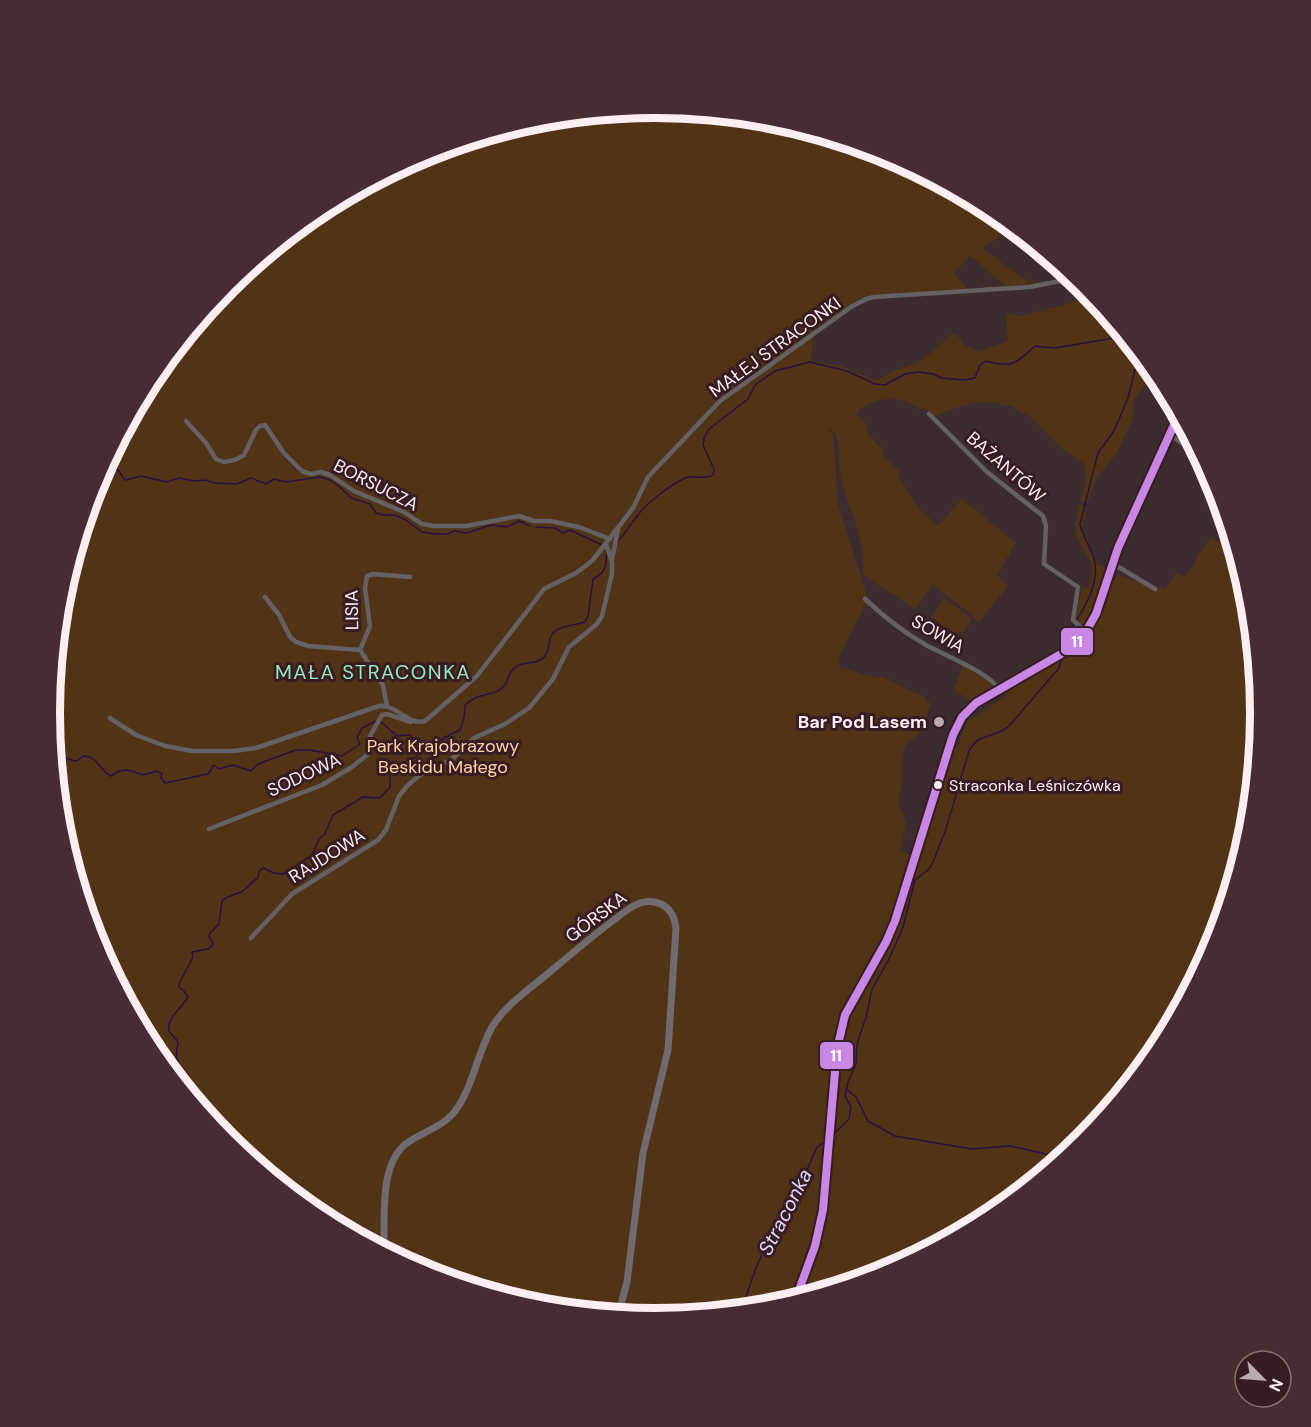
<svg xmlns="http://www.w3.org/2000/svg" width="1311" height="1427" font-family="'DM Sans',sans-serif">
<rect width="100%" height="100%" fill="#3c2c30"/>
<!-- green -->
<path fill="#513415" d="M656,108L774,119L888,154L992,210L1016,229L1013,227L982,248L1029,283L1044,281L1043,284L985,289L984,287L1005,285L970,256L954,273L969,291L883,294L867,297L859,299L814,331L811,359L813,361L841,366L877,381L891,372L919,362L955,333L965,345L978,352L1008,341L1006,314L1020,316L1091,298L1078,290L1079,281L1155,372L1135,398L1132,420L1117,453L1096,479L1087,504L1080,500L1086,481L1085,465L1064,450L1031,417L1007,404L1006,406C983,396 955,407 935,417L924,407L920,409C915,406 908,401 902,400C887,396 865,402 856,414L866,424L868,435L883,450L882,454L900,472L897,476L921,511L938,526L962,499L1016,543L997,575L1008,586L978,623L971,614L932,585L915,609L863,575C863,566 864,555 862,547C856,515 838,489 839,456C839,445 839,433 828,428L833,436L838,504L868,599L840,654L839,667L874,677L881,676L926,698L925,701L931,703L921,731L905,746L902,762V781L898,802L906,823L901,850L912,856L902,890L938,791L954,756L951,754L953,747L957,748L967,722L1007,695L1004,691L1067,656L1086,637L1088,638L1106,593L1108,594L1117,575L1165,589L1177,573L1184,577L1196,563V558L1211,538L1223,544L1232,535L1250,596L1261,714L1250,832L1215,946L1159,1050L1084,1142L992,1218L887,1273L773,1308L655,1319L537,1308L423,1273L319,1217L227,1142L151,1050L96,945L61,831L50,714L61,595L96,481L152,377L227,285L319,209L424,154L538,119Z
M1079,504L1087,508L1082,529L1097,564L1107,569L1095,606L1084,627L1075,620L1082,588L1088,589C1100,556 1082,559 1076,532C1074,523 1078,513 1079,504Z
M944,598L972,619L963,632L952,633L932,617Z
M963,665L993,684V686L971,701L954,690Z"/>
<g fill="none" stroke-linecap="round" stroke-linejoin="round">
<!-- stream -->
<path stroke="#2b1044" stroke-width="1.5" d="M102,469L118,470L125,480L141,476L167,482L179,478L194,481L205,480L215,483L237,484L251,478L266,484L274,479L286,482L320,477L330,480L340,487L351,498L370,504L376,513L384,515H395L406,520L422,532L436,534H447L455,531L466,533L491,525L507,527L519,521L530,526
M536,527L555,528L563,533L570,530L602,545
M617,542C625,534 630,525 637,516C648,502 669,486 685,478C694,475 703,480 713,475L714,469L703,445L704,438L709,429L748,399L755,385L775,371L810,362L847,371L875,384L885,385L905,374L918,372L933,374L942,378L964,380L975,378L980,365L986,361C1011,369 1017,363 1035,346L1055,348L1126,336
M1063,650V644C1076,618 1099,593 1095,563C1093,549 1082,538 1080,524L1098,453L1114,431L1128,398L1139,353
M380,721L397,736L410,735L414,739L419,753
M53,751C62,755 68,761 77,761L83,756C99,756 98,770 111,776L119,771L128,770L143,775L157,771L162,774L161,778L165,783L208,774L214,765L219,769L233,765L251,771L258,764L296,750H309L342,756L360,744L357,738L362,728L376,721
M179,1083L181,1070C175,1060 176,1053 178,1042C176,1038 171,1035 169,1031C165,1019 184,1006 188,997L184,991L179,987V984L193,957L192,952L208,949L212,946L213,943L209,937L210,933L219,924L222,901C230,894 232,896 241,892C247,889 252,881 258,878L259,871L263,868L274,873L283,874L312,855L319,839L325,834L333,815L363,797L380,798L390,787V771C416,761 434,740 460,730L464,718L465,705C480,691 492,697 502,688C508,683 507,678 511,672C518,661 530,665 540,660C552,654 546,640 554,632C560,626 576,625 585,622L588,616L593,579C607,572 605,566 607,552
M846,1089L856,1097L868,1121L895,1136L972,1149L1010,1146L1064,1158
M833,1135L849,1119L851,1106L845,1096L848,1082L856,1064L857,1044L866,1017L872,989L889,959L903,927L915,880L929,869L933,862L945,832L969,751C980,731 995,739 1009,726L1059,668L1063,655
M741,1311L756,1268L765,1248L776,1235L791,1207L817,1147L827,1140"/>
<!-- street -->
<path stroke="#656063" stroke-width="4.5" d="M929,414L987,472L1043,516L1046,526L1044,564L1078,587L1073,620L1086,632
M186,421L206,443L216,459L224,462L235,460L244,455L256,430L260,426L265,425L284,453L302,471L311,474L321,472L330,475L354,491L404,512L422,524L434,526H466L519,516L534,521H550L579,527L610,539
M1169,434L1202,458
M612,559L618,529
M1112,563L1155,589
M265,597L279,615L290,637L296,642L308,646L360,650L383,685L387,706
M865,599C883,616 905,633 926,645C944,655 988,672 999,689
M360,650L370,626L365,588L367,576L373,574L410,577
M110,718L136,735L165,746L193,751H234L256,748L379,706C397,704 408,726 425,721L477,676L544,589L576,573L592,561L633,508L648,477L720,401L851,307L866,299L874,297L1030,287L1075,278
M209,829L322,785L352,767L367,755L370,736L382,715L387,714L411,722
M251,938L292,894L378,840L386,830L399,796L408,785L420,775L452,759L474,738L505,724L529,708L553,679L569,647L597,624L602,616L612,574V562L606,544"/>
<!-- secondary -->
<path stroke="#716a6e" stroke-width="7" d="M384,1252C385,1219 378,1160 410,1141C424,1132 445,1125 455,1111C473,1087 477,1054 492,1027C506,1004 531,988 551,971C577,949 603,927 630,908C650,895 673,902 676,928L668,1050L643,1153L627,1282L618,1316
M795,1301L815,1246L823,1210L837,1049L845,1015L886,942L895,921L953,735L962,717L976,703L1068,650L1084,635L1096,614L1118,548L1179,414"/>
<!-- bus-1 casing -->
<g stroke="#371c23" stroke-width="12">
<path id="bus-1" d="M795,1301L815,1246L823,1210L837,1049L845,1015L886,942L895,921L953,735L962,717L976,703L1068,650L1084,635L1096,614L1118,548L1179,414"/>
</g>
<!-- bus-1 -->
<use href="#bus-1" stroke="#c787e3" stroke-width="8"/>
</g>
<!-- markers -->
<circle fill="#baaaad" stroke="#371c23" stroke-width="2" cx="939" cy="722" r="6"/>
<circle fill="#feeef1" stroke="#371c23" stroke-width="2" cx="938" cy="785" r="5"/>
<g text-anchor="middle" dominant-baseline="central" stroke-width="6" stroke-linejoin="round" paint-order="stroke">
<!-- bus labels -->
<g font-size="16" fill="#feeef1" stroke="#371c23" text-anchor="start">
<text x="949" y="785">Straconka Leśniczówka</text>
</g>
<!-- street labels -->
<g font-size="18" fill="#feeef1" stroke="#371c23">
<text transform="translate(775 347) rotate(-36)">MAŁEJ STRACONKI</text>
<text transform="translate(1006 467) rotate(41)">BAŻANTÓW</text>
<text transform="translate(376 485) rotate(27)">BORSUCZA</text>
<text transform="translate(352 610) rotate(-91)">LISIA</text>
<text transform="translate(938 634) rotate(30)">SOWIA</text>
<text transform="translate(304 775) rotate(-25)">SODOWA</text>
<text transform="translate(327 856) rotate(-32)">RAJDOWA</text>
<text transform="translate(596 917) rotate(-37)">GÓRSKA</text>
</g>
<!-- poi labels -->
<g font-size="18" font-weight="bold" fill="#feeef1" stroke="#371c23" text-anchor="end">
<text x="927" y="722">Bar Pod Lasem</text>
</g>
<!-- park labels -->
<g font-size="18" fill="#fed1a3" stroke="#371c23">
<text x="443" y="746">Park Krajobrazowy<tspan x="443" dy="21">Beskidu Małego</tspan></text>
</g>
<!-- neighbourhood labels -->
<g font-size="20" letter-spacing="1.5" fill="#95e8bf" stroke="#371c23">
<text x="373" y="672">MAŁA STRACONKA</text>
</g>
<!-- water labels -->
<g font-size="20" font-style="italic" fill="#e3d6fb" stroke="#371c23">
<text transform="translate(785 1212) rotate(-63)">Straconka</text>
</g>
</g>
<!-- crop -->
<path d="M0 0H1311V1427H0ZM60 713a595 595 0 1 1 1190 0a595 595 0 1 1-1190 0Z" fill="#472d33" fill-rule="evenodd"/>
<path fill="none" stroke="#feeef1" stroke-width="8" d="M60 713a595 595 0 1 1 1190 0a595 595 0 1 1-1190 0Z"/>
<g stroke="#371c23" stroke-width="2">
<rect x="1060" y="627" width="34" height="29" rx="6" fill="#c787e3"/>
<rect x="819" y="1041" width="35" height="29" rx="6" fill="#c787e3"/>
</g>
<g font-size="16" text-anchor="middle" font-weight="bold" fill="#fff">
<text x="1077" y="647">11</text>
<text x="836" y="1061">11</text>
</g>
<!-- north arrow -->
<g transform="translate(1263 1379) rotate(115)"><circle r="28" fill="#371c23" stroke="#877075" stroke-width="1.5"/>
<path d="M0-4.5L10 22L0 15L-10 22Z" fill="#baaaad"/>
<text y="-9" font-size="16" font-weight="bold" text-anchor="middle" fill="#feeef1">N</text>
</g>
</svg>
